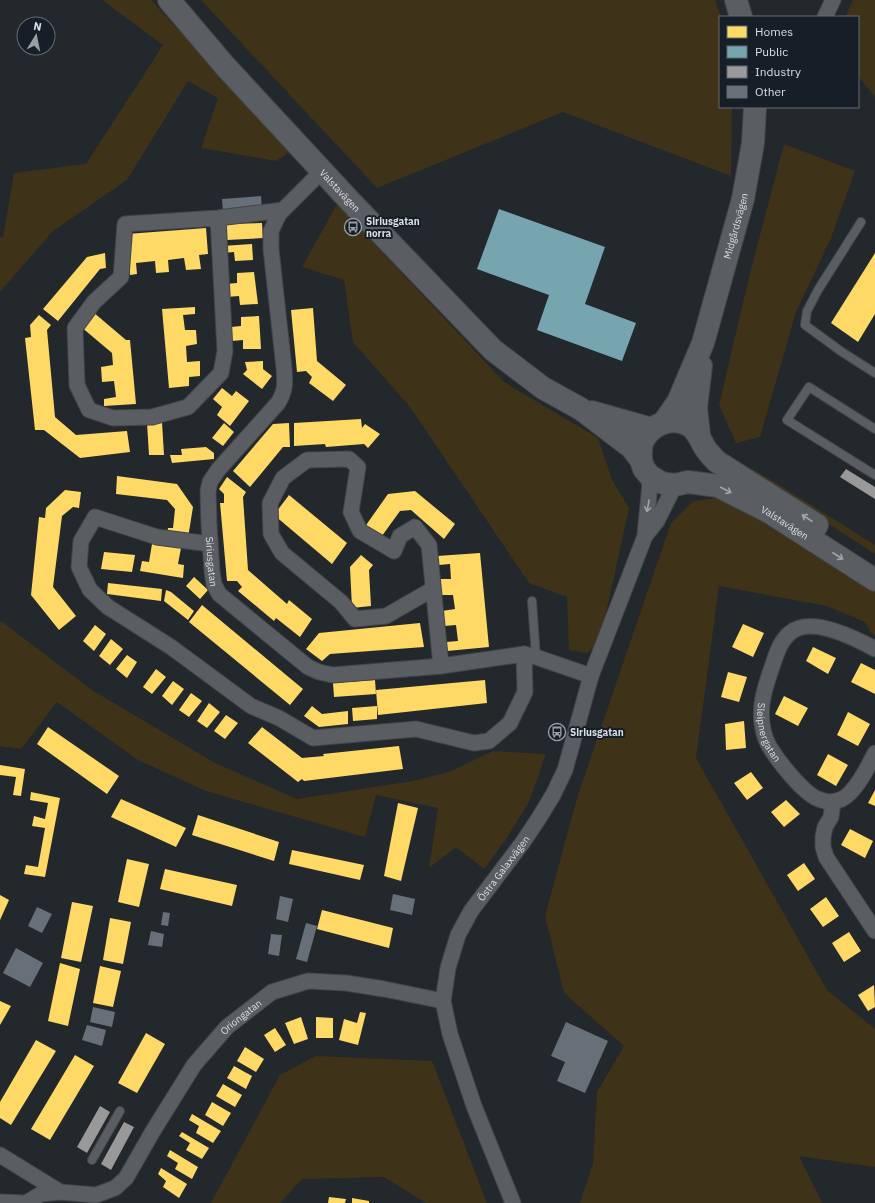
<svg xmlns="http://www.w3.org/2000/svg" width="875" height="1203" font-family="'IBM Plex Sans',sans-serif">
<rect width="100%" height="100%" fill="#23282c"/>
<!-- green -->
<path fill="#3e3218" d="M102,0H151L291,151L276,161L201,148L218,98L188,81L127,180L53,231L0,292V237H3L14,173L86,164L163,45Z
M201,0H715L721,17H720V107H732L731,176L563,112L377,188Z
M853,0H875V97L858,76V17H845Z
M784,144L855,171L831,238L796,312L760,437L736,443L719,405L750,273Z
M337,204L504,382L598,438L612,480L629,508L600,641L587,653L569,650L567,597L529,583L410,407L353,342L344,280L302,267Z
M737,461L775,482L875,545V554L794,502L730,464Z
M723,497L875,589V636L871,633L865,622L827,606L719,586L696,758L827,990L875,1029V1167L799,1156L822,1203H580L593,1164L597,1092L624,1046L564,993L545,916L577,798L671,523L693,501Z
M1,621L92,690L215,763L297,799L413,781L449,772L493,751L546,754L529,802L506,839L484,869L456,847L429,868L438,808L376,795L365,837L206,791L138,760L57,702L21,749L0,746V625Z
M316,1056L432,1061L487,1203H426L384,1177L302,1179L280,1203H211L280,1075Z"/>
<!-- homes -->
<path fill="#ffd966" d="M262,223L263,238L227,240L226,224Z
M206,228L208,254L199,255L201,269L186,270L184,258L168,260L169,272L156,273L155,261L136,263L137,274L130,275L127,234Z
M252,244L253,260L235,261L234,252L223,253L222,246Z
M105,253L106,268L100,269L58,321L43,309L87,257Z
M875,253V314L858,342L831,323Z
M254,272L258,304L240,305L239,296L227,297L226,284L237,283V273Z
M195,307V314L183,315L185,330H196L197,344L186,346L187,362L200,361V376L189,377V386L169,388L162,309Z
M313,308L317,361L346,385L333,401L309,383L312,377L306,371L297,372L291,310Z
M93,312L126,340H130L136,404L104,406V399L116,397L114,381L102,382L101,367L113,365L112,353L80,326Z
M39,315L51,325L47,330L55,417L76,435L127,431L130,452L80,458L44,430H35L25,338L31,337L30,325Z
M259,316L261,349H243V340L232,341L231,327L241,326V317Z
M263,361V369L272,376L262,389L243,374L247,370L245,362Z
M222,388L232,396L236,391L249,401L230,426L217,415L222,407L213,399Z
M361,419L362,428L365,424L380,434L368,448L364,444L326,447L325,444L294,446V423Z
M162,422L164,455H149L147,423Z
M224,423L234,432L223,446L212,438Z
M289,423L290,447H283L250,487L233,471L273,424Z
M206,447L214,453V459L172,463L170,455H182L181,449Z
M117,476L177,484L193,507L188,538L167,535L168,528H173L175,509L167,500L116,494Z
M227,477L246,492L243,497L248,570L287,604L289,600L312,619L300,637L276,618L274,621L238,591L242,587L237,581H227L220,503H224V494L219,489Z
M65,490L81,492L79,508L73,507L62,516L53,587L76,616L59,630L31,595L39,517L45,518L46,508Z
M415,491L455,524L444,539L411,510L400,511L379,540L364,528L388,494Z
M289,495L347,543L332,564L274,515Z
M152,544L181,548L178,564L184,565L183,578L140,571L142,561L149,562Z
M104,552L135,555L132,572L101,569Z
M480,553L489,647L447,651L446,642L458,641L456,625L444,626L442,611L455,609L453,595H442L440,579H451L450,564L439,565L437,556Z
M361,555L373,565L369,570L371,606L352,608L350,567Z
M194,577L208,590L200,599L186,586Z
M108,583L162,589L161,601L107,594Z
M166,590L171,592L194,611L188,620L164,601Z
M202,605L303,689L290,705L189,622Z
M420,623L424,647L330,654L322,661L306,649L319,633Z
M743,624L764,633L753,657L732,647Z
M95,625L106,634L94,651L83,641Z
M111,639L123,649L110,665L99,656Z
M813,647L836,658L828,674L806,661Z
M127,655L137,662L127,678L116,669Z
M861,663L875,670V694L851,682Z
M156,669L166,677L152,694L143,687Z
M728,672L747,677L739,702L721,697Z
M375,680L376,694L334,697L333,683Z
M485,680L487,703L378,715L376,690Z
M173,681L184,689L172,705L162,696Z
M191,693L202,701L189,717L179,710Z
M784,696L808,708L798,726L775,714Z
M209,703L220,712L207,728L197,721Z
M312,706L322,714L348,711V724L319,727L304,716Z
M377,706V719L353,721L352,708Z
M848,712L870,724L858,746L837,735Z
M226,715L238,723L225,739L214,731Z
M744,721L746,748L726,750L725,724Z
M48,727L119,776L107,794L37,744Z
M262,727L302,758L324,756L323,754L399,746L403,769L304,781L302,779L298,782L248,743Z
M828,754L848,765L836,786L817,775Z
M0,765L25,769L21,796L13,795L16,777L0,775Z
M751,772L763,788L747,800L734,783Z
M875,790V806L868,803Z
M31,792L60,798L45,877L24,874L26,865L38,867L45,828L32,826L34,816L45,819L48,803L30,800Z
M121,799L186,828L176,847L111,817Z
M786,800L800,814L784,827L771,812Z
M398,803L418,808L401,881L384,876Z
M198,815L279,842L274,861L192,835Z
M850,829L873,841L865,858L841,845Z
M292,850L364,865L360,880L289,864Z
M127,859L149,864L139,907L118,902Z
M804,863L815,879L798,891L787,875Z
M165,869L237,885L232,906L160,889Z
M0,895L9,900L0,920Z
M826,897L839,916L823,927L810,909Z
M72,902L93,906L81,962L61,958Z
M322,910L393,928L389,948L317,929Z
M110,918L131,922L123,964L103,960Z
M849,932L861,951L844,962L832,943Z
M60,963L80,969L68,1026L48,1021Z
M100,966L121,971L113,1007L93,1003Z
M874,985L875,1007L868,1011L858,995Z
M0,1001L11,1006L0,1025Z
M360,1012L366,1013L358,1045L339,1040L344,1019L357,1023Z
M301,1017L308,1039L294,1044L285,1023Z
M316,1017L333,1018V1038H316Z
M275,1028L286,1045L275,1052L264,1035Z
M146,1033L165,1044L137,1093L118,1083Z
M36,1040L56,1051L11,1125L0,1118V1102Z
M245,1047L264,1059L256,1072L237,1061Z
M75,1055L94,1066L50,1140L31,1129Z
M234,1066L252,1076L246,1089L227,1078Z
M223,1084L242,1095L235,1107L216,1096Z
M212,1102L231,1113L223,1126L205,1115Z
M192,1114L221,1131L213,1143L196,1133L199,1126L189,1120Z
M182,1132L209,1148L202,1159L186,1150L190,1143L179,1136Z
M170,1150L198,1167L192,1179L175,1169L178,1163L167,1156Z
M161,1168L187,1184L179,1198L163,1187L166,1181L158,1174Z
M329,1197L346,1199L345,1203H328Z
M352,1198L369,1201V1203H352Z"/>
<!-- public -->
<path fill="#76a5af" d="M499,209L605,247L585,304L636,323L622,361L537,330L549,295L477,269Z"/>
<!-- industry -->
<path fill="#999" d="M846,469L875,487V499L840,477Z
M100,1106L110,1112L87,1153L77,1147Z
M124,1122L134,1127L111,1170L101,1164Z"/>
<!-- building -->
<path fill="#677078" d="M261,196L262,209L223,212L222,199Z
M393,894L415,899L412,915L390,910Z
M280,896L293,899L288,922L276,919Z
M37,907L52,914L42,933L28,926Z
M163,912L170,913L168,926L161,925Z
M306,923L317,926L307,962L296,959Z
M151,931L164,934L162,947L148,945Z
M271,934L282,935L279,956L268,954Z
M16,948L43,963L30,987L3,973Z
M93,1007L115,1012L112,1027L90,1022Z
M566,1022L608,1041L585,1093L557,1081L565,1062L551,1056Z
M87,1025L106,1030L102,1046L82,1040Z"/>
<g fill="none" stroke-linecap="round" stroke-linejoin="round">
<!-- lane casing -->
<g stroke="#42464a" stroke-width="10">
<path id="lane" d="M861,222L818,290L807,311L805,325L842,352L875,373
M875,429L809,387L787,420L875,475
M532,601L536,657
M92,1160L120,1111"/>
</g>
<!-- street casing -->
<g stroke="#42464a" stroke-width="17">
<g id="street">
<path d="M825,17L833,0"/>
<path id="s1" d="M322,171L279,214L271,231V249L284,368C285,383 286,390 278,403L218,470L210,482L208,491L209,525L212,571L214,584L219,594L308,667L319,672L333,675L441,666L524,654L536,657L591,676"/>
<path d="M218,218L225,351L221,373L188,407L152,417L113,418L89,410L77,385L75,328L94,302L121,277L125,224L218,218L283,210"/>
<path d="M645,536C646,516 650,497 650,476"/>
<path d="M210,544L157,537L95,517L81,541L79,567L90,590L108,607L171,647L251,706L279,718L313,738L416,729L474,743L489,741L510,723L525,692L524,654"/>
<path d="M433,589L386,616L355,619L341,602L282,553L271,534L270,503L283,478L307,460L349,459L358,467L351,512L360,531L394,551L400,536L415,527L429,545L441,666"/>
<path id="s2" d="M875,649C855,638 810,615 790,633C780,641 776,655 772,667C765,687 758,708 763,729C764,735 767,742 769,746C778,761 805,796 821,800C828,803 835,802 842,799C856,792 868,767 875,753"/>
<path d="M833,802L831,817L825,827L823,837V847L826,857L875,931"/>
<path id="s3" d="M0,1155L60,1192L96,1195L115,1188L126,1178L153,1131L194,1065L227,1027L272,992L308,981L346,983L384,989L443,1001"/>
<path d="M0,1202L26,1203L41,1194L60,1192"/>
<path id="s4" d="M513,1203L474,1106L450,1034L443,1001L448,968L458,935L471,911L523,842L539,818L553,795L565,770L591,676L645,536L657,521L675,485"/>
</g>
</g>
<!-- secondary casing -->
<g stroke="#42464a" stroke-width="24">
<g id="secondary">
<path id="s5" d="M169,0L225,66L349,200L493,350L543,388L581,409L632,448L641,460L644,469L650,476L662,483L675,485L688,482L718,486L769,512L875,580"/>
<path d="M736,0L741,17"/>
<path d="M592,412L652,429"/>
<path id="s6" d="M664,422L678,402L703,343L743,199L753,143L755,107"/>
<path d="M699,435L696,408L701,366"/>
<path d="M641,460C641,453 640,445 644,439C653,423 674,416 690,426C698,432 699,438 704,446C707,452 712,456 716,461L817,525"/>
</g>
</g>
<!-- lane -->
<use href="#lane" stroke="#5a5e62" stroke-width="8"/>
<!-- street -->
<use href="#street" stroke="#5a5e62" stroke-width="15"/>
<!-- secondary -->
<use href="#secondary" stroke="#5a5e62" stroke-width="22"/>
</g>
<!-- one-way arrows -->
<defs><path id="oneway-shaft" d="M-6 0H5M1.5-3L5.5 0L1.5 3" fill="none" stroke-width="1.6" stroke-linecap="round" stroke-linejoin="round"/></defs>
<g stroke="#a0a5aa">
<use href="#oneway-shaft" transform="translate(726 490) rotate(27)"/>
<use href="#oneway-shaft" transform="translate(648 506) rotate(100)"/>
<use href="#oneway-shaft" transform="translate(807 518) rotate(-147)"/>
<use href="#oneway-shaft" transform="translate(838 556) rotate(33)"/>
</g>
<!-- icons -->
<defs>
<g id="bus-ring" transform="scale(0.9)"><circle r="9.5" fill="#161e27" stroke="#9a9fa4" stroke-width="1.5"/><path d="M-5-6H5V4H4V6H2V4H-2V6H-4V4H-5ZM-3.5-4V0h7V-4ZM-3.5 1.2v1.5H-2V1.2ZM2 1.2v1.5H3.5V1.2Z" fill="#9a9fa4"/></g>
</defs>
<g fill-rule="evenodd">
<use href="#bus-ring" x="353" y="227"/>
<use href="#bus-ring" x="557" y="732"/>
</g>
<g text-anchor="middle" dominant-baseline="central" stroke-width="4" stroke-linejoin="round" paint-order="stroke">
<!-- street labels -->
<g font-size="10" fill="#dadfe5" stroke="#161e27">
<text stroke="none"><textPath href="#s5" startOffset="256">Valstavägen</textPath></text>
<text stroke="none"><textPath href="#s6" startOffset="210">Midgårdsvägen</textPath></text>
<text stroke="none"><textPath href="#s5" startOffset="828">Valstavägen</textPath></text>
<text stroke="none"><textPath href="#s1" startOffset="438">Siriusgatan</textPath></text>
<text stroke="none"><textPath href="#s2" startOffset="198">Sleipnergatan</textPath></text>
<text stroke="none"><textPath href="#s4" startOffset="363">Östra Galaxvägen</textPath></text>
<text stroke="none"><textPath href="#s3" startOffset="341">Oriongatan</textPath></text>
</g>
<!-- poi labels -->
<g font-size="10" font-weight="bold" fill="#dadfe5" stroke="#161e27" text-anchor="start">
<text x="366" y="221">Siriusgatan<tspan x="366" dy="12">norra</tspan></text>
<text x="570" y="732">Siriusgatan</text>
</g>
</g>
<!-- legend -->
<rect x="719" y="16" width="140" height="92" fill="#161e27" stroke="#646b73"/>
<rect x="727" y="26" width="20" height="12" fill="#ffd966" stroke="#646b73"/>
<text x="755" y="36" font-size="12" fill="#dadfe5">Homes</text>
<rect x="727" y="46" width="20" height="12" fill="#76a5af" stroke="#646b73"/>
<text x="755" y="56" font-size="12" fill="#dadfe5">Public</text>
<rect x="727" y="66" width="20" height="12" fill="#999999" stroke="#646b73"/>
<text x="755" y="76" font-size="12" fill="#dadfe5">Industry</text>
<rect x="727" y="86" width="20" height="12" fill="#677078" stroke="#646b73"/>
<text x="755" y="96" font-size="12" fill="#dadfe5">Other</text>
<!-- north arrow -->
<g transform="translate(36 36) rotate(10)"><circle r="19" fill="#161e27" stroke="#646b73"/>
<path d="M0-3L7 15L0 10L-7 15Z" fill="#9a9fa4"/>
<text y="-6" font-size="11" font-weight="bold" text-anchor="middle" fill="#dadfe5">N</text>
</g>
</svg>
